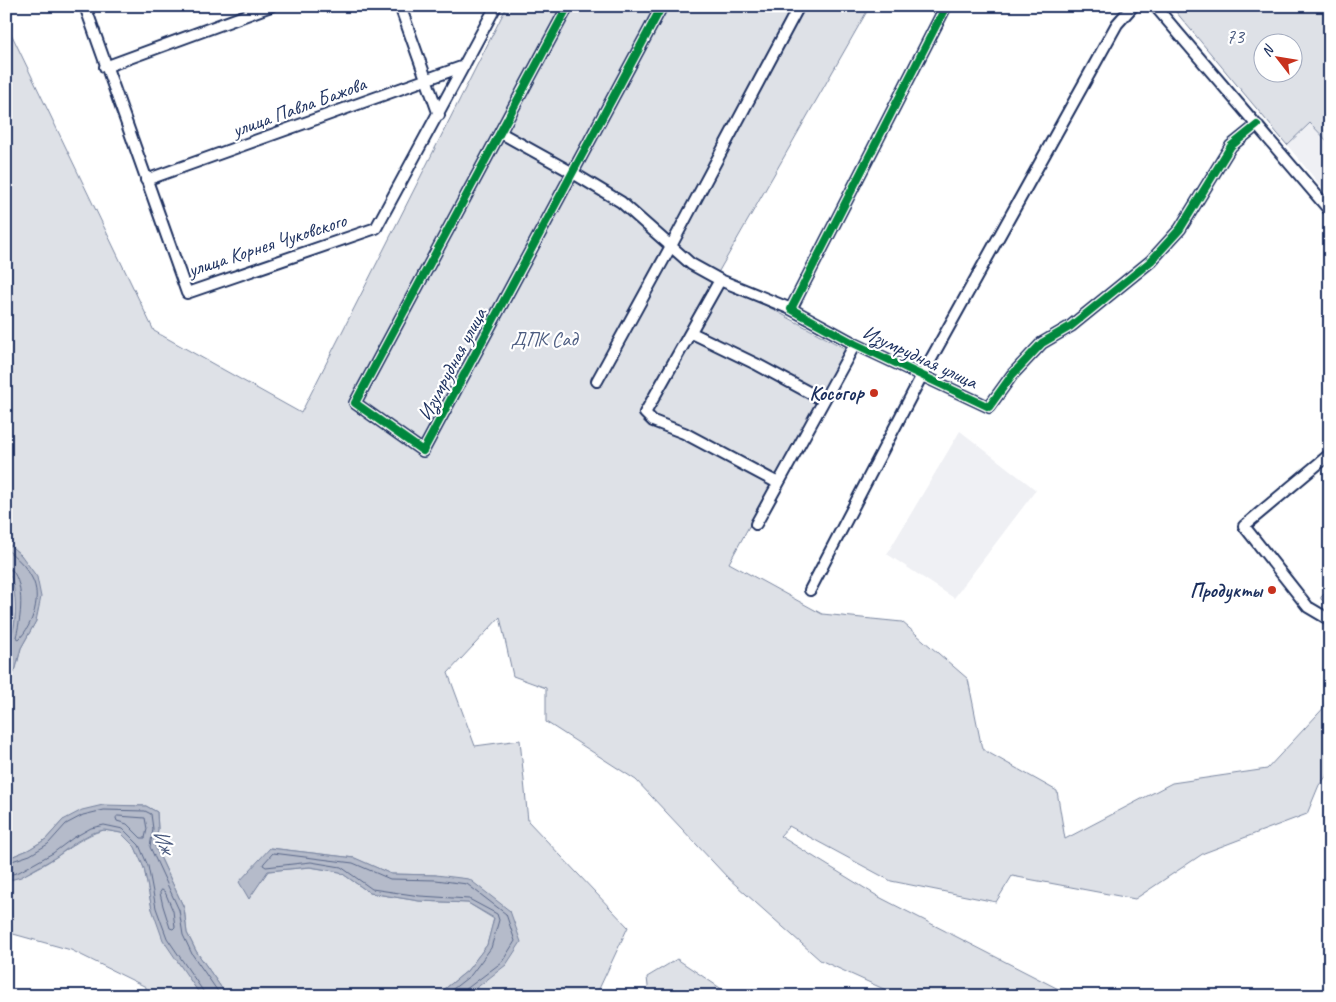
<svg xmlns="http://www.w3.org/2000/svg" width="1336" height="1002" font-family="Caveat,sans-serif">
<rect width="100%" height="100%" fill="#fff"/>
<filter id="ink" filterUnits="userSpaceOnUse"><feTurbulence type="fractalNoise" baseFrequency=".02" numOctaves="2"/><feDisplacementMap in="SourceGraphic" scale="10" xChannelSelector="R" yChannelSelector="G"/><feConvolveMatrix kernelMatrix="1 2 1 2 8 2 1 2 1" color-interpolation-filters="sRGB"/></filter>
<g filter="url(#ink)">
<!-- built -->
<path fill="#eff0f4" d="M1310,123L1330,144V197L1287,145Z
M960,431L1036,490L954,598L887,554Z"/>
<!-- green -->
<path fill="#dee1e7" stroke="#7c88a2" fill-rule="evenodd" d="M507,6H870L715,278L846,349L729,563L822,614L902,622L968,679L982,749L1057,791L1065,839L1172,783L1267,769L1330,701V772L1319,785L1307,814L1204,853L1135,899L1012,876L996,902L891,881L789,826L780,836L879,897L1072,996H899L820,960L728,878L636,780L546,722V688L513,676L500,617L448,673L475,746L520,740L528,821L628,927L599,989L590,996H464L471,992L510,911L436,875L391,874L354,858L270,848L249,898L268,871L310,867L340,872L370,893L419,901L468,903L494,919L487,945L467,971L441,992L415,996H229L225,993L196,951L187,933L184,908L155,846L158,829L157,812L146,806H130L63,820L46,839L28,850L6,859V689L16,668L21,648L36,621L21,555L6,542V23L154,331L301,413Z
M1171,6H1330V144L1310,123L1287,145ZM1264,42H1294V72H1264Z
M6,571C8,573 10,575 11,577C18,589 18,634 6,642Z
M1330,588V608L1321,599V597Z
M104,830L121,833L135,847L144,868L152,909L188,976L201,996H146V987L71,950L6,932V881C24,876 41,867 56,857C73,846 84,835 104,830Z
M677,959L732,996H649L647,977Z"/>
<!-- water -->
<path fill="#b5bbca" stroke="#77839f" d="M6,542L21,555L37,577L41,597L36,621L21,648L16,668L6,689V642C19,633 16,594 12,580C11,576 7,574 6,570C4,562 6,550 6,542Z
M103,805L146,806L157,812L158,829L155,846L184,908L187,933L196,951L225,993L229,996H201L163,940L152,909L144,868L135,847L121,833L104,830L92,833L76,842L56,857L21,877L6,881V859L28,850L46,839L63,820L82,810Z
M270,848L355,858L391,874L436,875L469,879L510,911L521,942L506,965L471,992L464,996H415L441,992L467,971L487,945L494,918L468,903L419,901L370,893L340,872L310,867L268,871L249,899L239,882Z"/>
<g fill="none" stroke-linecap="round" stroke-linejoin="round">
<!-- shore -->
<path stroke="#596789" stroke-width="1" d="M6,549C16,557 26,566 32,578C42,596 33,625 19,639L16,637C21,618 25,586 12,570L6,569
M118,816L145,818L147,829L145,838H141L127,824L117,821L116,818Z
M6,863L30,855L48,844L66,824L83,815L104,810L145,811L151,814L153,829L150,847L179,910L183,935L192,954L221,996
M6,876L19,872L53,853L73,838L91,828L104,825L123,829L139,845L148,866L156,908L167,938L203,991L204,996
M162,890L165,892L173,911L175,927L173,929L170,928L163,906L160,893Z
M444,996L471,975L491,948L499,920L497,914L469,899L420,896L372,889L341,867L311,862L266,867L263,865L264,863L273,853L353,863L390,879L436,880L467,884L506,914L515,941L502,962L465,990L463,996"/>
<!-- minor casing -->
<g stroke="#1b2f5e" stroke-width="14">
<path id="minor" d="M85,6L187,293L376,228L496,6
M400,6L439,115
M568,6L355,403L423,451L662,6
M946,6L791,309L855,344L989,407L1012,375L1042,343L1071,326L1151,261L1180,229L1231,146L1257,125
M1155,6L1330,211
M105,67L271,6
M501,133L573,173L621,202L691,264L720,280L791,309
M146,180L464,66
M720,280L645,413L653,421L684,433L778,483
M692,333L758,365L823,400
M597,381L671,246L799,6
M1330,454L1244,526L1308,607L1330,620
M756,524L855,344
M810,590L921,377L1117,24L1133,6"/>
</g>
<!-- minor -->
<use href="#minor" stroke="#fff" stroke-width="10"/>
<!-- cycleway casing -->
<g stroke="#fff" stroke-width="11">
<path id="cycleway" d="M568,6L355,403L423,451L662,6
M946,6L791,309L855,344L989,407L1012,375L1042,343L1071,326L1151,261L1180,229L1231,146L1257,125"/>
</g>
<!-- cycleway -->
<use href="#cycleway" stroke="#00873e" stroke-width="8"/>
</g>
</g>
<!-- markers -->
<g fill="#c8321e" stroke="#fff" stroke-width="2">
<circle cx="874" cy="393" r="5"/>
<circle cx="1272" cy="590" r="5"/>
</g>
<g text-anchor="middle" dominant-baseline="central" stroke-width="4.5" stroke-linejoin="round" paint-order="stroke">
<!-- park labels -->
<g font-size="20" fill="#4c5c80" stroke="#fff">
<text x="1235" y="36">73</text>
<text x="544" y="339">ДПК Сад</text>
</g>
<!-- street labels -->
<g font-size="20" fill="#1b2f5e" stroke="#fff">
<text transform="translate(299 107) rotate(-20)">улица Павла Бажова</text>
<text transform="translate(267 245) rotate(-18)">улица Корнея Чуковского</text>
<text transform="translate(920 357) rotate(25)">Изумрудная улица</text>
<text transform="translate(452 364) rotate(-62)">Изумрудная улица</text>
</g>
<!-- poi labels -->
<g font-size="20" font-weight="bold" fill="#1b2f5e" stroke="#fff" text-anchor="end">
<text x="864" y="393">Косогор</text>
<text x="1262" y="590">Продукты</text>
</g>
<!-- water labels -->
<g font-size="21" font-style="italic" fill="#49597e" stroke="#fff">
<text transform="translate(164 841) rotate(65)">Иж</text>
</g>
</g>
<!-- margin -->
<rect width="1336" height="1002" fill="none" stroke="#fff" stroke-width="25"/>
<rect x="12" y="12" width="1311" height="977" fill="none" stroke="#1b2f5e" stroke-width="2" filter="url(#ink)"/>
<!-- north arrow -->
<g transform="translate(1278 58) rotate(301)"><circle r="24" fill="#ffffff" stroke="#a4acbf"/>
<path d="M0-4L9 19L0 12L-9 19Z" fill="#c8321e"/>
<text y="-8" font-size="14" font-weight="bold" text-anchor="middle" fill="#1b2f5e">N</text>
</g>
</svg>
